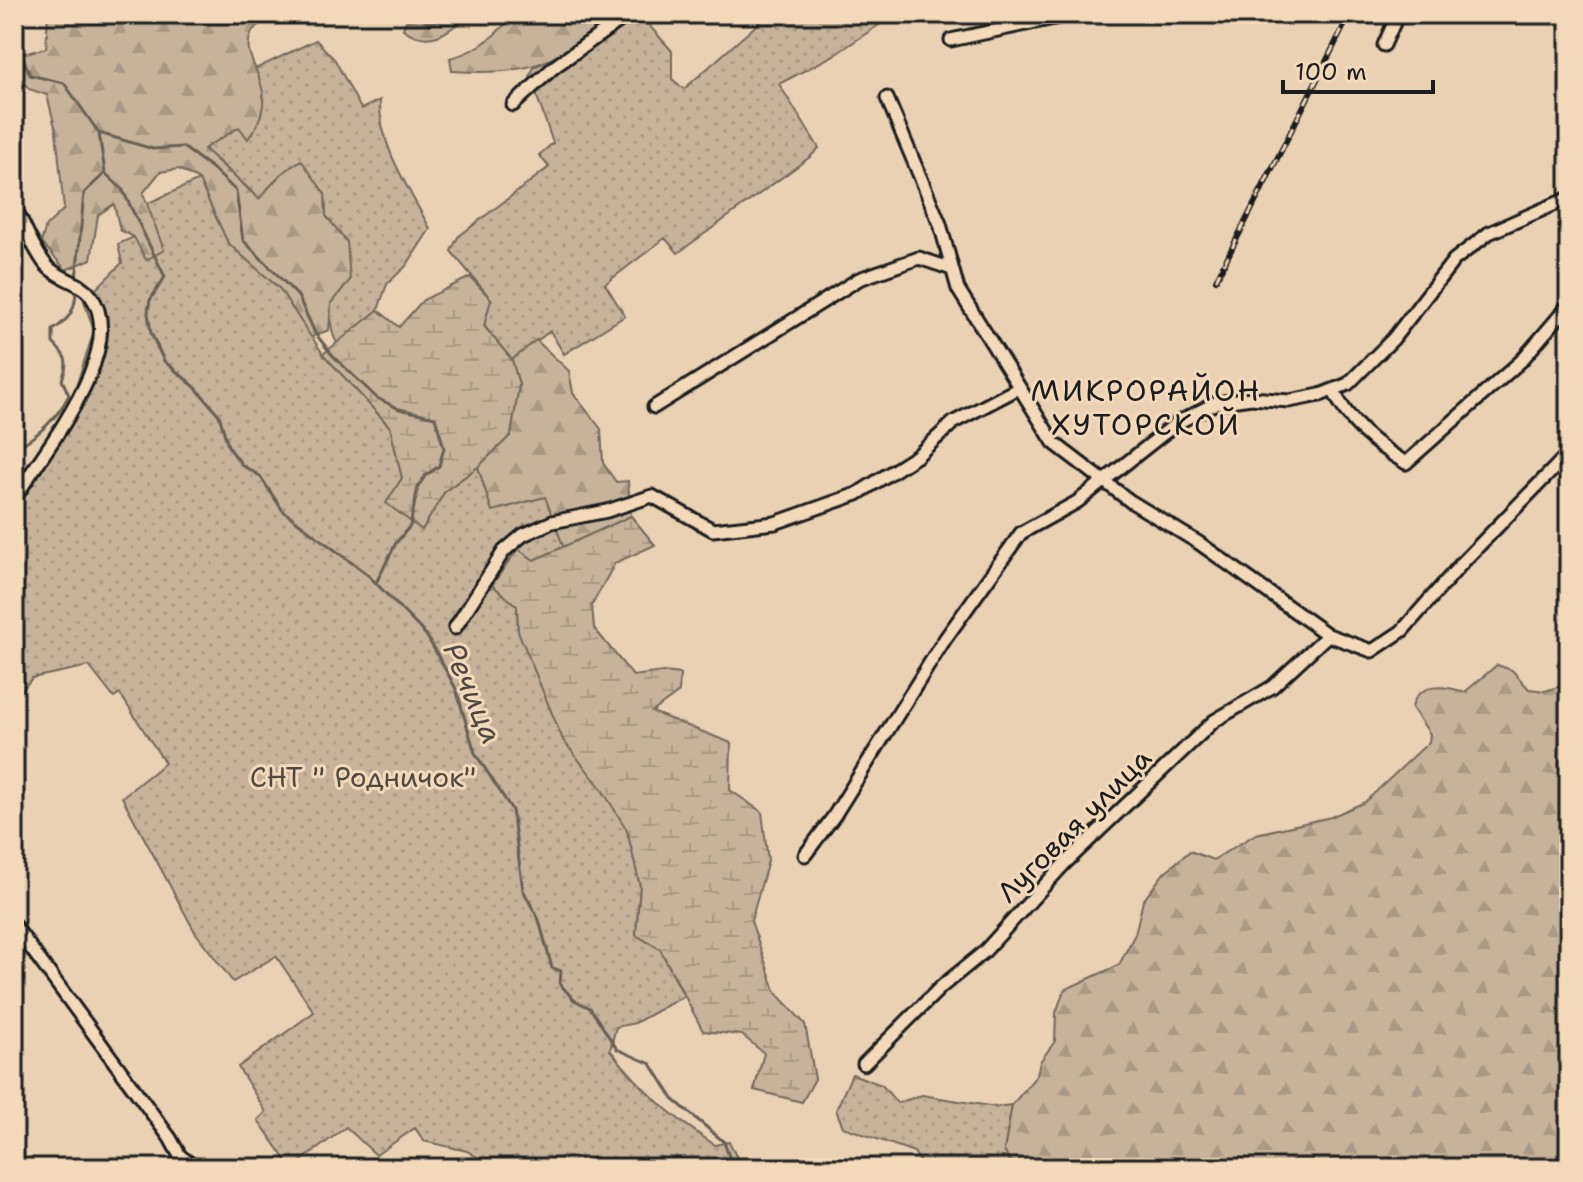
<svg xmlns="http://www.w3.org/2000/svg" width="1583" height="1182" font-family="'Shantell Sans',sans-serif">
<defs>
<pattern id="grass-dots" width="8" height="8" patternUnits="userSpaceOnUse" patternTransform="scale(2)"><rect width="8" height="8" fill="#c7b39b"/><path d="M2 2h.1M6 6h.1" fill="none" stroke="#aa9985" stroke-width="1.8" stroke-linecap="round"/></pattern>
<pattern id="forest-firs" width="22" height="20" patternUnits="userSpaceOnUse" patternTransform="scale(2)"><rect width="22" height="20" fill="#c7b39b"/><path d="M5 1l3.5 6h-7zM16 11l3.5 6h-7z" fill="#aa9985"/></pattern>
<pattern id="wetland-marsh" width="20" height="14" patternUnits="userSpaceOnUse" patternTransform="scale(2)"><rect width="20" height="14" fill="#c7b39b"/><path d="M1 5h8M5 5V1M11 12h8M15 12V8" fill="none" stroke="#aa9985"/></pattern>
</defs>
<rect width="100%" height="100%" fill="#e9d1b4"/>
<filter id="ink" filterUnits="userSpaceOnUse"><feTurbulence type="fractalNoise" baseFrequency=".0125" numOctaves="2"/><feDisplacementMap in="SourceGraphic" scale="16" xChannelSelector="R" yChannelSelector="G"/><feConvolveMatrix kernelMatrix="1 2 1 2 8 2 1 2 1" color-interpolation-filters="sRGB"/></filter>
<g filter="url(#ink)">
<!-- grass -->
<path fill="url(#grass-dots)" stroke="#72685c" stroke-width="2" d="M615,14H639L672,51V79L684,89L769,14H895L836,54L779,84L819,148L810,157L678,253L665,238L605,284L625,316L564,354L550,331L512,360L484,326L491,299L451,251L458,237L549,167L539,155L553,143L530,76L534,67L565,53Z
M316,40L335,60L361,109L380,100C378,145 410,190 430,229L406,266L387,284L378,310L338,345C320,315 338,275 347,242L326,216L325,194L300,161L280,175L260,199L204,148L240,127L248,138C266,113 267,97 255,69Z
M199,180L228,243L280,289L323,354L390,427L402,478L387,503L422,530L445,491L478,467L492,511L545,496L564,548L533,561L517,606L518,631L627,830L640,886L636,935L660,949L684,996L635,1023L616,1027L610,1050C644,1092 669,1115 715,1145L729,1142L742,1168H495L467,1151L424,1141L415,1128L376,1155L346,1127L292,1168L258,1120L266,1112L238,1067L314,1012L276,956L233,982L195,932L122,797L165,763L120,694L114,698L89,666L32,678L14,700V487L69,408L94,331L84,301L122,263L118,244L134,237L163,250L146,204Z
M852,1074L882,1085L897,1103L922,1095L996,1107L1012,1105L1004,1151L1010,1161L1026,1168H924L914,1152L843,1127L836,1110Z"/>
<!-- forest -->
<path fill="url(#forest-firs)" stroke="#72685c" stroke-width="2" d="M48,14H270C265,21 256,25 252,32C235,63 288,84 248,139L239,127L204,149L259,199L280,175L301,160L325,194L326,216L347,242L350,280L331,303L329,330L311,337L280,289L228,243L199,180L179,169L160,172L143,193L164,250L146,260L134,237L120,230L114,204L98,215L91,259L66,270L41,242L46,226L64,209L56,131L47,95L29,89L14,71V56L46,48Z
M450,14H469C448,33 429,48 403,29L406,21L435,22Z
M504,14H615C559,64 526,76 452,71L450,58C473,52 489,42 505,24Z
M536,340L569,371L573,393L601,429L603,463L616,482L628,481L631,516L564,548L545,497L492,511L478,467L511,435L519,385L512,360Z
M1569,652V1168H1026L1010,1161L1004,1151L1012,1105L1037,1075L1040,1062L1055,1041L1056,1013L1064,990L1119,965L1135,934L1143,901L1164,873L1190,851L1213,860L1256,834L1331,817L1365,802L1429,742L1430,734L1412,708C1417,681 1446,686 1465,692L1497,665L1512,670L1529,689L1545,691L1561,686L1564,678L1557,664Z"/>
<!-- wetland -->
<path fill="url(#wetland-marsh)" stroke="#72685c" stroke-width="2" d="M470,277L491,299L484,326L512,360L519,385L511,435L478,467L445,491L422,530L386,503L402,478L390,427L323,354L378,310L399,327L423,300Z
M631,516L655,545L615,563L592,605L594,628L633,676L663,672L680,674L679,692L652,712L731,743L730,790L762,812L768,861L751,921L776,993L805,1024L815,1079L802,1102L754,1090L764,1053L742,1035L703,1031L660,949L636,935L640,886L627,830L601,788L563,740L518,631L517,606L492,585L518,549L534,560Z"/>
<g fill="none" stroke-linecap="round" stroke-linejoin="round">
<!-- stream -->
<path stroke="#685f54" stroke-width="3" d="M14,35L30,75L64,83L99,133L105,173L122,189L165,277L150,300L148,313L151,333L164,361L195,387L219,415L228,446L242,465L260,476L283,511L368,575L426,635L437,654L456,689L475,753L512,810L523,890L539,920L552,968L561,971L560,984L574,1000L590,1008L617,1049L651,1064L673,1099L724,1142L733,1168
M99,133L153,149L183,147L212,168L236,191L243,240L298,296L315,333L333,356L377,398L399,409L435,417L444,448L439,466L425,476L418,487L410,526L396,543L376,583
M76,280L84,193L104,174
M14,448C36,439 59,416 69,395L62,380C69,361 67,357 53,343V330C70,319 76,309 76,288"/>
<!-- minor casing -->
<g stroke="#1c1c1c" stroke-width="17">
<path id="minor" d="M951,40L1073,14
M1384,45L1398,14
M887,98L940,224L958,289L1054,443L1130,501L1199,543L1328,635L1372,651L1402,631L1463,562L1569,453
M513,105L554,67L629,14
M14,206C24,224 33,249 46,265C59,280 79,280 91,296C130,351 40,454 14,500
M1333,390C1349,423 1374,444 1406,463L1521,361L1569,305
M654,407L859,279L919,258L952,269
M455,628L504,551L523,535L552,522L607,511L652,496L713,530L775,523L857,494L917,456L954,422L1019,388
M805,855L834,816L945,639L1021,533L1077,502L1177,423L1216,403L1251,398L1289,401L1320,395L1348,384L1393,339L1454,260L1489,233L1569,198
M14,925L170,1138L180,1156V1168
M864,1064L941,987L984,952L1064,864L1214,721L1272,687L1328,635
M180,1156L196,1168"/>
</g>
<!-- minor -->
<use href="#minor" stroke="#f2d9ba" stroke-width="11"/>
<!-- rail casing -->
<g stroke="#1c1c1c" stroke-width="6">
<path id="rail" d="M1216,280L1350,14"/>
</g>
<!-- rail -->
<use href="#rail" stroke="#f2d9ba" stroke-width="3" stroke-dasharray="9" stroke-linecap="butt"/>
</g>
</g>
<g text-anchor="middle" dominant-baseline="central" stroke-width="6" stroke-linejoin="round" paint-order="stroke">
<!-- park labels -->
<g font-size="28" fill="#4f4942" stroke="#f2d9ba">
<text x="363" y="777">СНТ " Родничок"</text>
</g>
<!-- street labels -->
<g font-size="28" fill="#1c1c1c" stroke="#f2d9ba">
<text transform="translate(1074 825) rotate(-45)">Луговая улица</text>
</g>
<!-- neighbourhood labels -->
<g font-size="30" letter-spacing="2" fill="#1c1c1c" stroke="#f2d9ba">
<text x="1146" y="390">МИКРОРАЙОН<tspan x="1146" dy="34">ХУТОРСКОЙ</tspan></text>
</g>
<!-- water labels -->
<g font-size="30" font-style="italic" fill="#4f4842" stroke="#f2d9ba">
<text transform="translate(473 693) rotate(67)">Речица</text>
</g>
</g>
<!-- margin -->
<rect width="1583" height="1182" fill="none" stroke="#f2d9ba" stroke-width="48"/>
<rect x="24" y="24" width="1535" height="1134" fill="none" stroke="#1c1c1c" stroke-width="3" filter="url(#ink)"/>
<!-- scale -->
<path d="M1283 80v12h150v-12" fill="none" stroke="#1c1c1c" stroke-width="4"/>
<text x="1295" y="80" font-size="24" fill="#1c1c1c" stroke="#f2d9ba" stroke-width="6" paint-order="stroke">100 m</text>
</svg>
